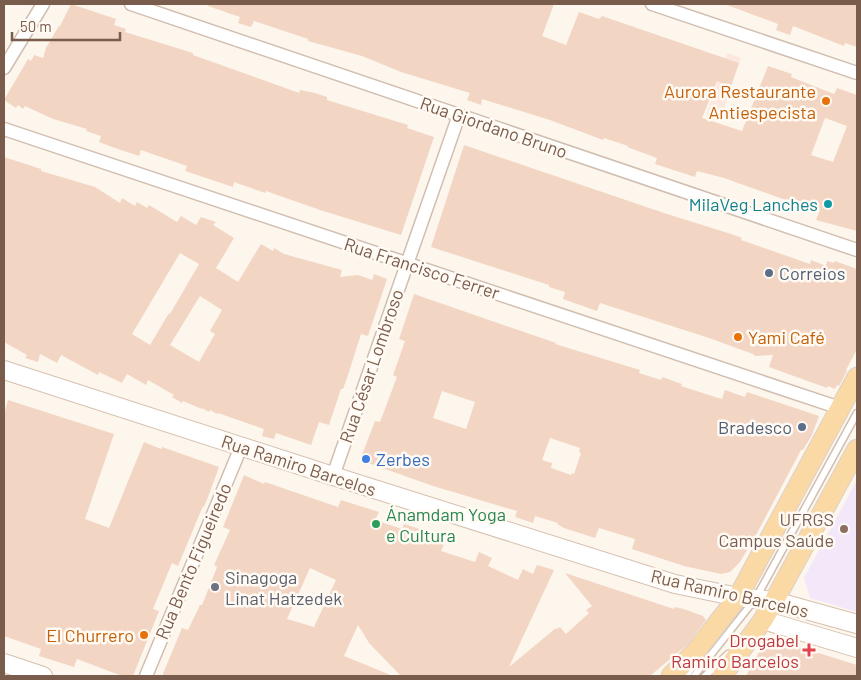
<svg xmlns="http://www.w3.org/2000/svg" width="861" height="680" font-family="Barlow,sans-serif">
<rect width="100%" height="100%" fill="#fdf6ec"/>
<!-- commercial -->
<path fill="#fde8e0" d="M727,53L741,58L720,120L706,115Z"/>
<!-- education -->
<path fill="#f3e8fa" d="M857,480V612L810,598L804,578Z"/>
<!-- building -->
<path fill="#f3d5c3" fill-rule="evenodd" d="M71,4L116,19L114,25L126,29L125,32L193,53V55L299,93L300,90L315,93L327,97V100L408,125L407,128L434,137L401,235L320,210L266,191L265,193L234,182L233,187L185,171L187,166L141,150L139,156L112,147L99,142L101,136L86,131L87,129L53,119L25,106L23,109L18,105L16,108L4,100L28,59L31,61L34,55L43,58L46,48L59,26H60Z
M208,4H554L542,36L566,45L579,12L599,19L602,16L739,63L731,86L717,81L702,118L742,131L768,66L792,74L791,77L834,94L837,88L857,95V231L816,220L820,210L786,199V200L724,178L697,171L695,177L655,164L657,158L627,147L628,146L604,138L603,140L550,120L482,99L481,105L467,100L470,93L401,72L362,56L308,41V39L254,21L251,27L238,23L240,17L208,6ZM825,118L847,126L833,162L811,155Z
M727,4H857V47L845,43L844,46L793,26L790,35L776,30L778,24L727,5Z
M464,145L664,213L731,234L742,238L741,240L810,264L811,260L826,266L827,261L834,263L835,261L857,269V349L846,370L847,371L839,386L837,385L835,389L828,386L827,388L769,367L773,355L755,356L753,354L709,338L600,303L597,311L563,299L565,292L549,287V285L431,247Z
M4,157L41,169V171L95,187L120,203L122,198L135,206L137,202L147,208L149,205L177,222L181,216L196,225L201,217L216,222L213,225L234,238L216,268L238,282L261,244L273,251L274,248L284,254L342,270L340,277L358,275L372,280L374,274L387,279L368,336L361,334L348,375L343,389H341L329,425L319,422L311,445L276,433L274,439L262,436L264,429L218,413L217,414L210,410L209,412L202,408V409L183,401L182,403L172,397L174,395L148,380L146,385L127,374L122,383L99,372L98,375L61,355L57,363L40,354L38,362L25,358L27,355L4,342ZM180,253L199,264L170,314L169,313L150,345L132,334ZM200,296L222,310L210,331L215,334L199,362L170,345Z
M414,294L556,343L555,344L640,370L639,373L661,380L662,377L682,384L681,386L712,396L722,399L725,390L745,397L747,392L819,416L812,435L803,450H801L756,535L740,562L730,572L721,574L684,566L632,549L635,539L599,528L595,538L564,528L557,524L558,523L535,516L533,523L515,517L517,511L433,486L360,460L375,421L380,422L397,377L393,375L405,341L399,339ZM442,391L475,402L466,429L433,418ZM550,438L580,448L579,452L581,453L574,474L572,473L571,475L551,468L552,463L542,460Z
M8,400L114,434L85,519L109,528L144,442L161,449L162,447L219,467L208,497L204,507L203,506L178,566L172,563L153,609L159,611L133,676H122L77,659L74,667L39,656L41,649L4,636V414Z
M244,475L264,484L265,482L338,507L341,500L379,512L375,520L402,529L404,524L444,537L441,543L444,544L441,551L475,562L479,552L492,558L488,566L518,580L523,569L533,574L537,565L554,570L509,667L556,628L557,629L560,627L566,634L589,613L586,610L592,606L565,573L674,609V607L684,609L703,616L706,620L688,644L650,676H401L369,643L358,625L344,656L393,676H162L182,628L188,630L200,605H202L217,567L214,565L230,530L223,527ZM310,568L336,580L314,627L287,619Z
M767,637L857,665V676H746Z"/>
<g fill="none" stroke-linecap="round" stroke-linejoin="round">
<!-- lane casing -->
<g stroke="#d1beb0" stroke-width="9">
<path id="lane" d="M686,676L694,665
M694,676L756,598L857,413
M705,676L728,654"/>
</g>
<!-- street casing -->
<g stroke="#d1beb0" stroke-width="15">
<path id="street" d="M131,4L857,250
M652,4L857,73
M4,68L43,4
M4,129L840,408
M333,476L459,115
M146,676L241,447"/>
</g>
<!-- secondary casing -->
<g stroke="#d6c0b0" stroke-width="20">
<path id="secondary" d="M4,370L333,476L675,584L738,597L774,601L857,624
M763,620L857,648
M4,663L43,676"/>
</g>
<!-- primary casing -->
<g stroke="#dad1cd" stroke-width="21">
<path id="primary" d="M671,676L696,651L738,597L857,377
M722,676L763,620L774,601L857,449"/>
</g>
<!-- lane -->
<use href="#lane" stroke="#fff" stroke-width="6"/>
<!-- street -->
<use href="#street" stroke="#fff" stroke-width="12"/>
<!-- secondary -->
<use href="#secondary" stroke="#fff" stroke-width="18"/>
<!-- primary -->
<use href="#primary" stroke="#fbd9a5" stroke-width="19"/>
</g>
<!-- markers -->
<g fill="#e8710a" stroke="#fffaf3" stroke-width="2">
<circle cx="826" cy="101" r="5"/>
<circle cx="738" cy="337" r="5"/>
<circle cx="144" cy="635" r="5"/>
</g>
<circle fill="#0f9aa8" stroke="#fffaf3" stroke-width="2" cx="828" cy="204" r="5"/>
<g fill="#5c6f8a" stroke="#fffaf3" stroke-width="2">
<circle cx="769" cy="273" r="5"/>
<circle cx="802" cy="427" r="5"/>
</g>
<circle fill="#3f7fe0" stroke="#fffaf3" stroke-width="2" cx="366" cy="459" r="5"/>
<circle fill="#2e9e5b" stroke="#fffaf3" stroke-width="2" cx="376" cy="524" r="5"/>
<circle fill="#8d6e63" stroke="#fffaf3" stroke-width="2" cx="844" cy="529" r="5"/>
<circle fill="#6b7280" stroke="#fffaf3" stroke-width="2" cx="215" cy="587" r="5"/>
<path fill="#e0444e" stroke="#fffaf3" stroke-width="2" d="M806.5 642.5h5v5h5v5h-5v5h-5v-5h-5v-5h5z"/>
<g text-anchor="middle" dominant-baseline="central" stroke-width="5" stroke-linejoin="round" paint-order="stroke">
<!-- food labels -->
<g font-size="18" fill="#c56008" stroke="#fffaf3" text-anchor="end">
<text x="816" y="91">Aurora Restaurante<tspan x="816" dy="21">Antiespecista</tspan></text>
<text x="748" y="337" text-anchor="start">Yami Café</text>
<text x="134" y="635">El Churrero</text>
</g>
<!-- street labels -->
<g font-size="18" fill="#7a5c4d" stroke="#fffaf3">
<text transform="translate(494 127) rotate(19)">Rua Giordano Bruno</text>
<text transform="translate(422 268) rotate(18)">Rua Francisco Ferrer</text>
<text transform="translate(371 366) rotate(-71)">Rua César Lombroso</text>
<text transform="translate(299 465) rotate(18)">Rua Ramiro Barcelos</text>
<text transform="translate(193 561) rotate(-67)">Rua Bento Figueiredo</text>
<text transform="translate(730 593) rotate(13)">Rua Ramiro Barcelos</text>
</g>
<!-- culture labels -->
<g font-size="18" fill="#0d838f" stroke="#fffaf3" text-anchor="end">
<text x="818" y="204">MilaVeg Lanches</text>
</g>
<!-- service labels -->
<g font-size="18" fill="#4e5e75" stroke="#fffaf3" text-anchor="start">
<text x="779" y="273">Correios</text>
<text x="792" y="427" text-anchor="end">Bradesco</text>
</g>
<!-- shop labels -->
<g font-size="18" fill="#366cbe" stroke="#fffaf3" text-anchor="start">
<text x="376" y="459">Zerbes</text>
</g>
<!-- leisure labels -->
<g font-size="18" fill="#27864d" stroke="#fffaf3" text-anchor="start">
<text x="386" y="514">Ánamdam Yoga<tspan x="386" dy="21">e Cultura</tspan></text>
</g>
<!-- education labels -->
<g font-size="18" fill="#785e54" stroke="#fffaf3" text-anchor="end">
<text x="834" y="519">UFRGS<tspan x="834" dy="21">Campus Saúde</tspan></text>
</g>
<!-- worship labels -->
<g font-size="18" fill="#5b616d" stroke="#fffaf3" text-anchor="start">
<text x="225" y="577">Sinagoga<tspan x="225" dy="21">Linat Hatzedek</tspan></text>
</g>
<!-- health labels -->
<g font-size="18" fill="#be3a42" stroke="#fffaf3" text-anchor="end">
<text x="799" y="640">Drogabel<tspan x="799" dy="21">Ramiro Barcelos</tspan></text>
</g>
</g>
<!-- border -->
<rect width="861" height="680" fill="none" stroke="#7a5c4d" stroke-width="10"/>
<!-- scale -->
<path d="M12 32v8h108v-8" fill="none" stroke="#7a5c4d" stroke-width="2.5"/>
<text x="20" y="32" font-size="15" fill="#7a5c4d" stroke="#fffaf3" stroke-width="4" paint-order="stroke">50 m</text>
</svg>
